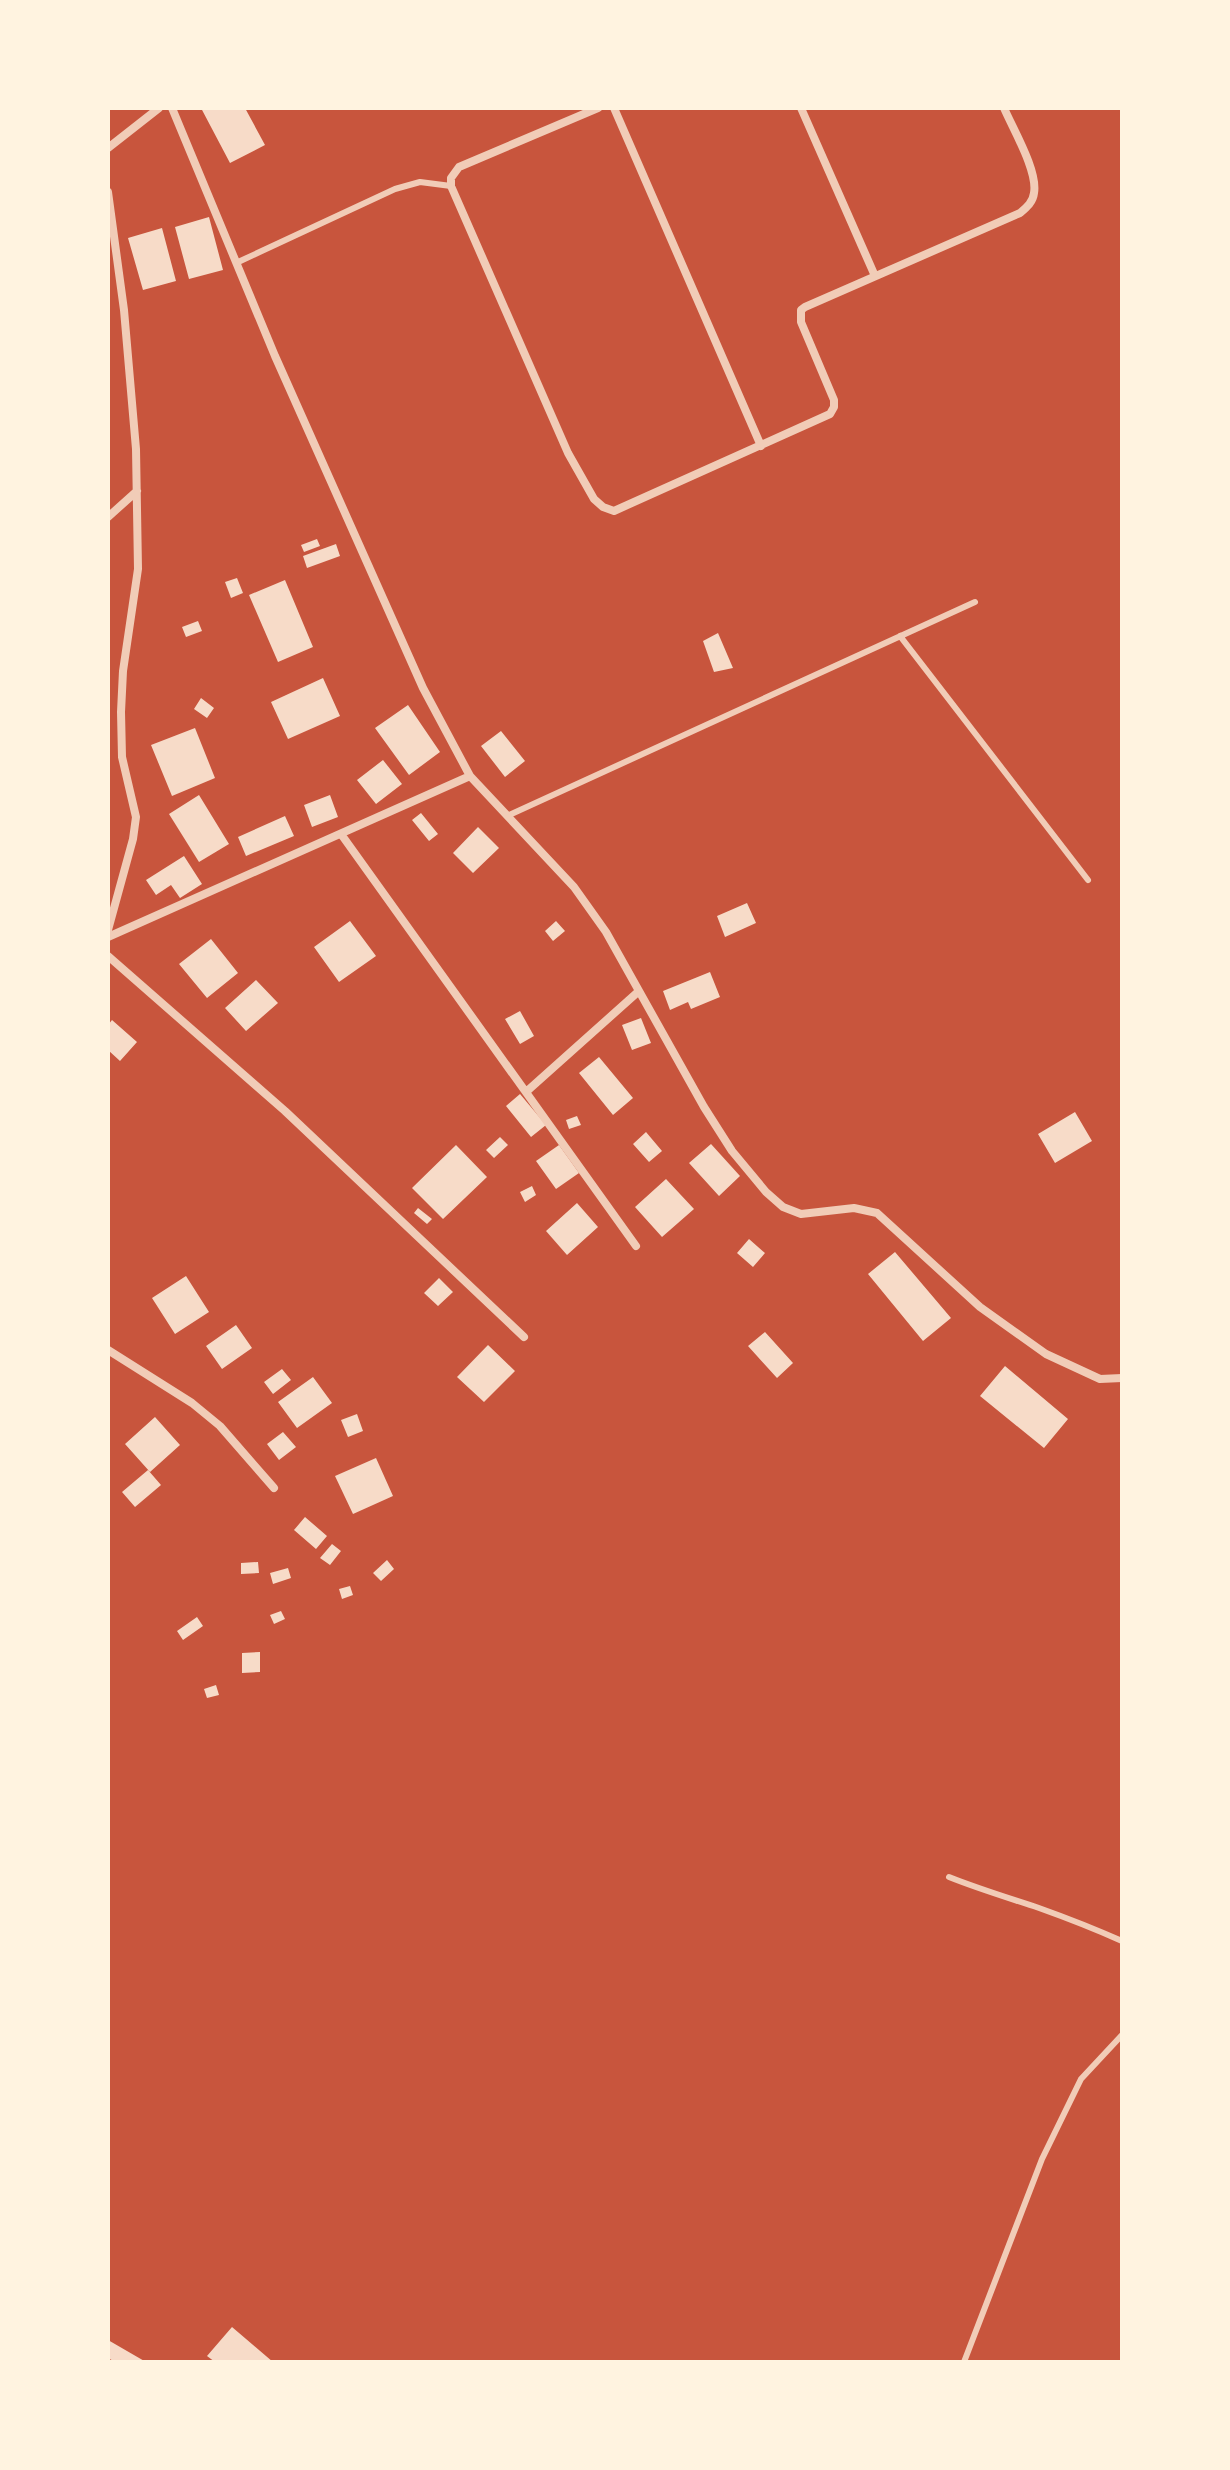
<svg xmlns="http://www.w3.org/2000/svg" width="1230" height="2470" font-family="'Public Sans',sans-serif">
<rect width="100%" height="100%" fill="#c8553d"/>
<!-- building -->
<path fill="#f7dbc8" d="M201,108H245L265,145L230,163Z
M209,217L223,270L189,279L175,227Z
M162,228L176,281L143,290L128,238Z
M317,539L320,546L304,552L301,545Z
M336,544L340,556L307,568L303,556Z
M237,578L243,593L231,598L225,582Z
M285,580L313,647L278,662L249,595Z
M198,621L202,631L186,637L182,627Z
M718,633L733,668L714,672L703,641Z
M323,678L340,716L288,739L271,702Z
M201,698L214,708L207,718L194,709Z
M408,705L440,752L409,775L375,728Z
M195,728L215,778L172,796L151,745Z
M501,731L525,761L505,777L481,746Z
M383,760L402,784L376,804L357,780Z
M199,795L229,844L199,862L169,814Z
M330,795L338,817L312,827L304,805Z
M421,813L438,834L429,841L412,820Z
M285,816L294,836L246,856L238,837Z
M478,827L499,848L473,873L453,853Z
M184,856L202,884L180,898L171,885L156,895L146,880Z
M747,903L756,923L725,937L717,916Z
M350,921L376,956L339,982L314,947Z
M556,921L565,931L553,941L545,931Z
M211,939L238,973L207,998L179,964Z
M710,972L720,997L691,1009L688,1002L670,1010L663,991Z
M256,980L278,1003L246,1031L225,1008Z
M520,1011L534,1036L520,1044L505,1019Z
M641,1018L651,1043L632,1050L622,1025Z
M112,1020L137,1042L120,1061L108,1050V1025Z
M599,1057L633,1098L613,1115L579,1073Z
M520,1094L546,1125L531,1137L506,1106Z
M1075,1112L1092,1141L1055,1163L1038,1134Z
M577,1116L581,1125L569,1129L566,1120Z
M646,1132L662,1151L649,1162L633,1144Z
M500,1137L508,1145L494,1158L486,1150Z
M711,1144L740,1176L719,1196L689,1163Z
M456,1145L487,1177L443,1219L412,1188Z
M559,1145L579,1173L556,1189L536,1161Z
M666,1179L694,1209L662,1237L635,1207Z
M532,1186L536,1195L525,1202L520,1192Z
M577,1203L598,1227L567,1255L546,1231Z
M418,1208L432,1219L427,1224L414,1213Z
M749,1239L765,1253L753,1267L737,1253Z
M895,1252L951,1318L923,1341L868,1274Z
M186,1276L209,1312L175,1334L152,1298Z
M439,1278L453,1292L438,1306L424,1293Z
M236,1325L252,1348L222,1369L206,1346Z
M765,1332L793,1363L777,1378L748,1346Z
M488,1345L515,1371L484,1402L457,1377Z
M1005,1366L1068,1419L1044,1448L980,1396Z
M282,1369L291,1380L273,1394L264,1382Z
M313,1377L332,1403L297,1428L278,1402Z
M357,1414L363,1431L348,1437L341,1420Z
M155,1417L180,1445L150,1472L125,1444Z
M283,1432L296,1447L279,1460L267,1444Z
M376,1458L393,1496L353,1514L335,1476Z
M148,1470L161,1485L135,1507L122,1492Z
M305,1517L327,1536L316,1549L294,1530Z
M332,1544L341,1551L330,1565L320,1558Z
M387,1560L394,1569L381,1581L373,1573Z
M258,1562L259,1573L241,1574V1563Z
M288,1568L291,1578L273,1584L270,1573Z
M350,1586L353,1595L342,1599L339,1589Z
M281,1611L285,1619L274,1624L270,1615Z
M197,1617L203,1626L183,1640L177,1631Z
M260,1652V1672L242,1673V1653Z
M216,1685L219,1695L207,1698L204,1689Z
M232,2327L273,2362H215L207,2356Z
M108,2340L146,2362H115L108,2358Z"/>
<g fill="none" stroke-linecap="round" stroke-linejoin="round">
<!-- service -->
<path stroke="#f1ccb7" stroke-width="6" d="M236,263L395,189L420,182L451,186
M900,636L1088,880
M507,816L975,602
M949,1877C979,1889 1009,1898 1039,1908C1067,1918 1095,1929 1122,1941
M964,2362L1042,2159L1081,2079L1122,2035"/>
<!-- minor -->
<path stroke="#f1ccb7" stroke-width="8" d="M172,108L275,356L423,688L470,776L574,887L606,932L704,1107L732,1151L766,1192L783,1207L801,1214L854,1208L877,1213L980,1307L1046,1354L1100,1379L1122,1378
M598,108L459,167L451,178V186L568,453L594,499L603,507L614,511L830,414L834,407V400L801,322V310L805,307L1020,213C1027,207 1033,202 1034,193C1038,171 1013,129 1004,108
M614,108L761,446
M801,108L875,276
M108,148L159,108
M108,192L124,310L136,449L138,569L123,671L121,712L122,757L136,817L133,839L108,930
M108,517L137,491
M341,834L636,1246
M108,937L470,776
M108,956L285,1111L524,1337
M526,1092L639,991
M108,1350L192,1403L220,1426L274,1488"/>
</g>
<!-- border -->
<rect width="1230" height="2470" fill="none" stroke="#fff3e0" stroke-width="220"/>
</svg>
